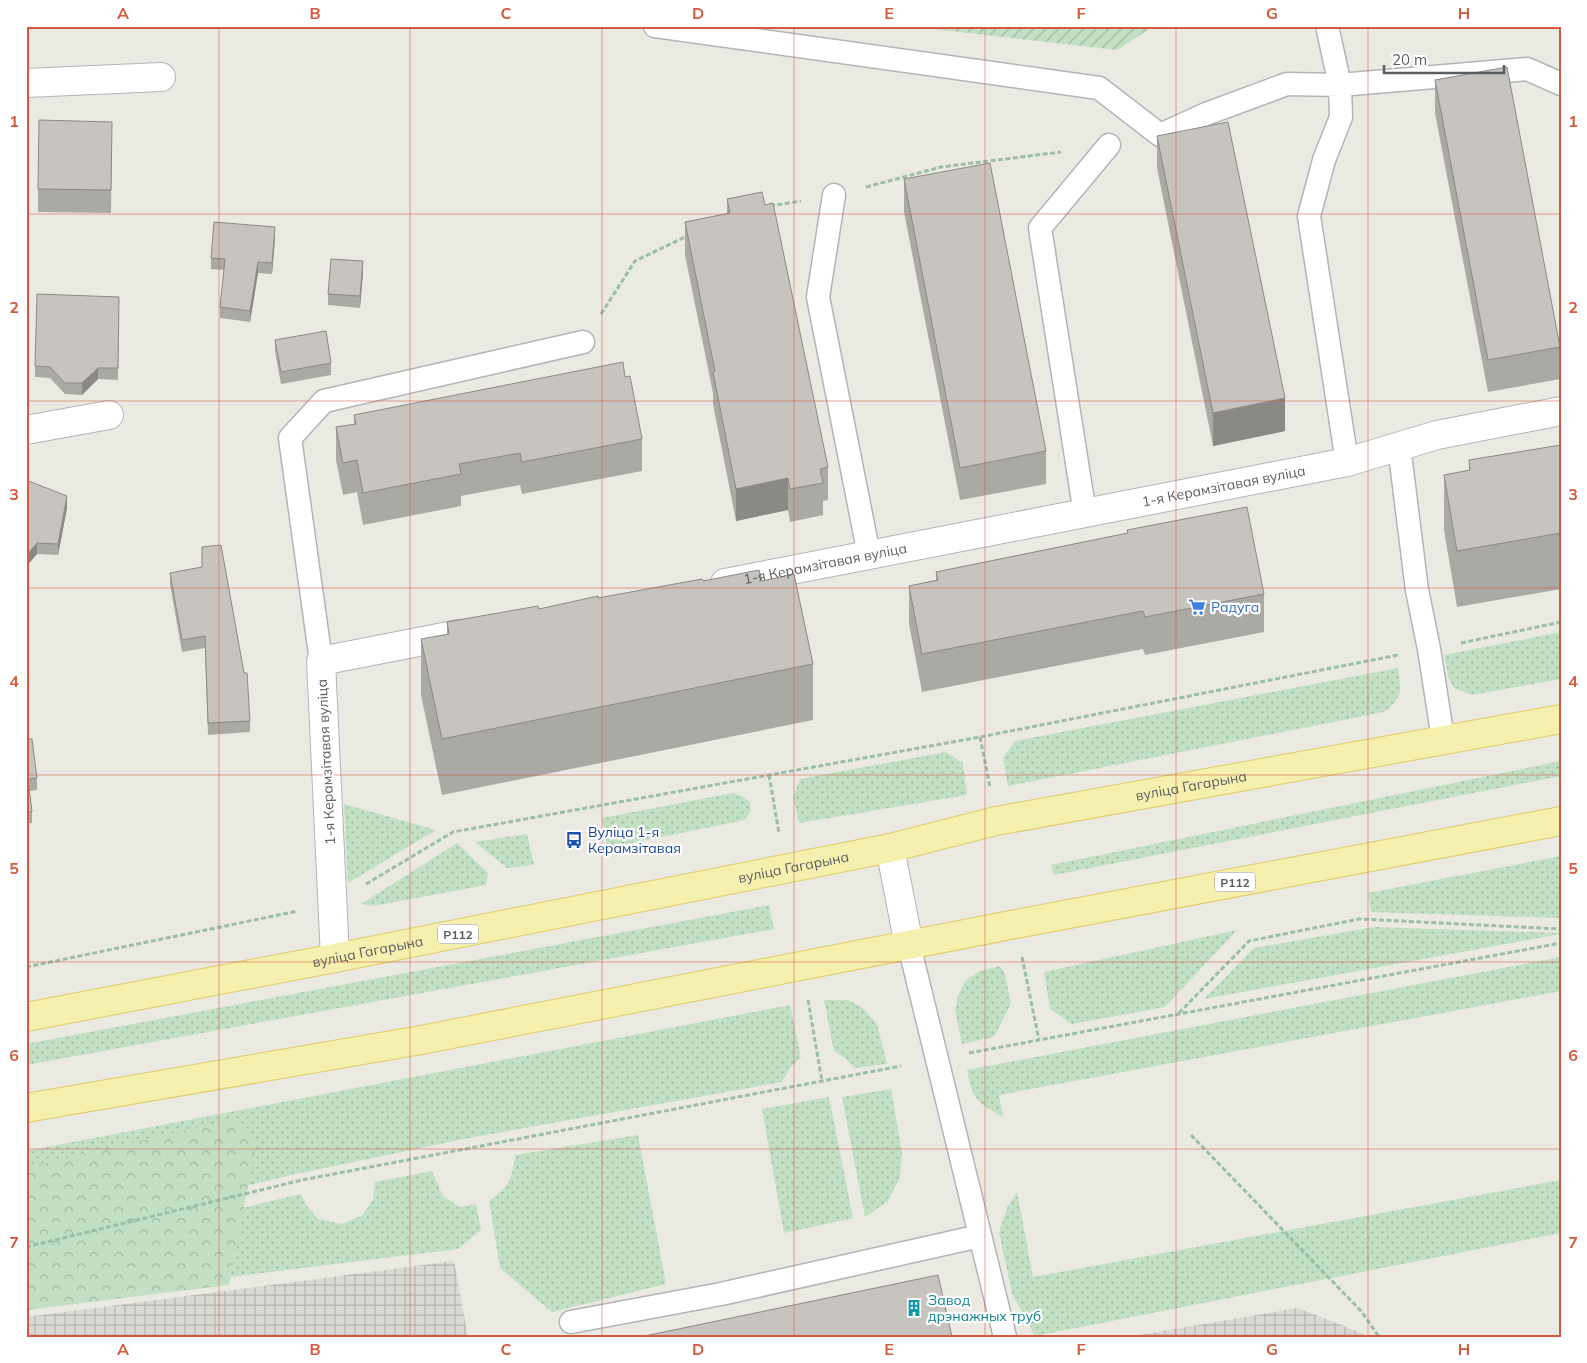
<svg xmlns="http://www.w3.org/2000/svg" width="1587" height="1363" font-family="Mulish,sans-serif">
<defs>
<pattern id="industrial-grid" width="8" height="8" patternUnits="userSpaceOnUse" patternTransform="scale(1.25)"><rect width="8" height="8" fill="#dad9d4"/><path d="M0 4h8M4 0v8" fill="none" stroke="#b4b3af"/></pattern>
<pattern id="grass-dots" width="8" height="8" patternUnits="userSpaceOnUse" patternTransform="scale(1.25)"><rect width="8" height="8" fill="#c1e0c4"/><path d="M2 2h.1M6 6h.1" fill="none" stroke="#a0b9a3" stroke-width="1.8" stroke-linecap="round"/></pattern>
<pattern id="forest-crowns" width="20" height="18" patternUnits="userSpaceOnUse" patternTransform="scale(1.25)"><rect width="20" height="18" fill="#c1e0c4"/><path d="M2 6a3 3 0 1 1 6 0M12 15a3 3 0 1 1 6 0" fill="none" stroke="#a0b9a3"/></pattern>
<pattern id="garden-furrows" width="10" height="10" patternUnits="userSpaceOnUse" patternTransform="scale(1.25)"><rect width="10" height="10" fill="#c1e0c4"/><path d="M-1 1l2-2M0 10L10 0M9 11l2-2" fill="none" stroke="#a0b9a3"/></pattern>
</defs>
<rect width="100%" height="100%" fill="#ebeae2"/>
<!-- industrial -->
<path fill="url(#industrial-grid)" d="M454,1261L468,1337H26V1317Z
M1298,1308L1364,1334L1366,1337H1127Z"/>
<!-- grass -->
<path fill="url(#grass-dots)" d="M1561,632V679L1471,695L1454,688L1448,676L1444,655Z
M1398,668C1401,692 1404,696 1384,712L1008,786L1003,758L1015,741Z
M946,752L963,763L967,795L799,823L793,797L800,779Z
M1561,761V776L1054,875L1051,865Z
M733,793L742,796L750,802L751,811L745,820L607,848L602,818Z
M344,804L436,830L348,883Z
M527,834L534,865L507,868L475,842Z
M457,843L488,873L486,885L373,906L361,904Z
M1561,856V918L1371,912L1368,893Z
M769,905L774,929L26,1065V1044Z
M1374,927L1561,933V934L1204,999L1254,948Z
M1237,930L1165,1007L1072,1024L1050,1009L1044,972Z
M1561,957V991L999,1095L1003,1117C978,1103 972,1100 967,1070Z
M1000,966L1005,974L1011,1004L994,1037L962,1044L955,1010L958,996L965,981L980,971Z
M824,1000H848L863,1008L877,1024L887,1064L855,1068L845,1058L834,1051Z
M790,1005L801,1057L790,1068L782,1082L464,1139L296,1174L26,1238V1151Z
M891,1089L902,1153L900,1178L887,1202L865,1217L842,1097Z
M829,1097L853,1218L784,1233L762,1109Z
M638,1135L666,1284L552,1312L500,1268L489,1201C510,1186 512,1179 515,1155Z
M432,1171L443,1196L460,1207L476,1204L481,1230L458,1249L26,1302V1259L301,1194L306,1205L318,1219L342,1224L363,1215L373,1199L375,1182Z
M1561,1180V1233L1035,1336L1012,1294L999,1232L1007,1208L1017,1192L1033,1277Z"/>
<!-- forest -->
<path fill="url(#forest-crowns)" d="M237,1118L257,1140L229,1285L26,1310V1168Z"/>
<!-- garden -->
<path fill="url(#garden-furrows)" d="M908,26H1154L1117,50Z"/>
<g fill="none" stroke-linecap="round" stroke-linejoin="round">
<!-- service casing -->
<g stroke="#b2b4b8" stroke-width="25">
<path id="service" d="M655,26L1099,88L1160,135L1206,114L1287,84L1340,85L1527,69L1561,84
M1327,26L1340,85L1341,117L1324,160L1309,216L1347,462
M834,195L818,297L869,555
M1399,446L1417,590L1429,649L1443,739
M1085,514L1040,228L1109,145
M321,661L290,438L324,401L583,342
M909,945L1005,1337
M571,1322L721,1294L980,1236"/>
</g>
<!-- minor casing -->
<g stroke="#b2b4b8" stroke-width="30">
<g id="minor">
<path d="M26,83L161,77"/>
<path d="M26,430L109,415"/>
<path id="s1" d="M725,583L1347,462L1437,435L1561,411"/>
<path d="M890,848L909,945"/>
<path d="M335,958L321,661L459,634"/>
</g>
</g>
<!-- primary casing -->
<g stroke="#e0c966" stroke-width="30">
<g id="primary">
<path id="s2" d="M26,1017L335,958L890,848L996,821L1561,719"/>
<path d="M26,1108L421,1040L1016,924L1561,821"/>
</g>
</g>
<!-- path -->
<path stroke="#9abea8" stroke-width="3" stroke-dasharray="5 2.5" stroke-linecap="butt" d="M866,187L941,167L1061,152
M770,206L801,201
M601,314L635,261L687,236
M1461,643L1561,622
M980,737L990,787
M769,775L779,833
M366,884L453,832L980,737L1398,655
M1022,957L1039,1040
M26,967L298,911
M808,1000L822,1081
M1179,1013L1249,941L1359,919L1561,929
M969,1053L1561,943
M1191,1135L1362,1312L1379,1337
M26,1247L302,1180L901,1066"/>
<!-- service -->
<use href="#service" stroke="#fff" stroke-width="22"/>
<!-- minor -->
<use href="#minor" stroke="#fff" stroke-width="28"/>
<!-- primary -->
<use href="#primary" stroke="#f5f0ad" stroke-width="28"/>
</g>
<!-- wall -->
<path fill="#aba9a4" d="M1435,80L1560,347V379L1488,392L1435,113Z
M1157,136L1285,431L1213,446L1157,168Z
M112,144L111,213L38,212V189Z
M904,179L1046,451V484L960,500L904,212Z
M727,199L765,205L828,467V500L823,501V515L790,522L788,510L736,521L713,404V393L685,255V222L727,214Z
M275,238L272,274L258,273L250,322L220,318V307L224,270L211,269V258Z
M363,272L360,308L328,305V294Z
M119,297L118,380L98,379L82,395L65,394L50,378L35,377V366Z
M275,340L331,363V375L281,384L275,351Z
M625,377L642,439V471L522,494L520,485L461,496V506L363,525L357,492L343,495L336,460V427L354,424V415Z
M1561,445V589L1457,607L1444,530V475L1469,470V460Z
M26,480L67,508L58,555L37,554Z
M1127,530L1264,594V632L1145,655L1143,649L922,692L909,624V586L936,580V572L1127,533Z
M202,547L250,721V732L208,735L205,648L182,652L170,584V573L202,567Z
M703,581H762L813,664V720L442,795L421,695V639L447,634V622L539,609L598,598Z
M26,739L37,778V790L29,791L32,812V823L26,824Z"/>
<!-- shaded-wall -->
<path fill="#8b8986" d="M275,227V238L272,274V263Z
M363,261V272L360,308V296Z
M258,262V273L250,322V311Z
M98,368V379L82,395V383Z
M1285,398V431L1213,446V413Z
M788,478V510L736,521V489Z
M67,496V508L58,555V544Z
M37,543V554L26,567V556Z"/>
<!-- building -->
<path fill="#c7c4bf" stroke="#8b8986" d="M1507,67L1560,347L1488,360L1435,80Z
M39,120L112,122L111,190L38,189Z
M1228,122L1285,398L1213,413L1157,136Z
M990,163L1046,451L960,468L904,179Z
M762,192L765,205L773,203L828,467L820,469L823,483L790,489L788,478L736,489L713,372L715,371L685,222L730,213L727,199Z
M214,222L275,227L272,263L258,262L250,311L220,307L225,259L211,258Z
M331,259L363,261L360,296L328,294Z
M37,294L119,297L118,368H98L82,383H65L50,367L35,366Z
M326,331L331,363L281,372L275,340Z
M623,362L625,377L630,376L642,439L522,462L520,453L459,464L461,474L363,493L357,460L343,463L336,427L356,424L354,415Z
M1561,445V533L1457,551L1444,475L1470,470L1469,460Z
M26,480L67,496L58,544L37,543L26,556Z
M1247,507L1264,594L1145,617L1143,611L922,654L909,586L938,580L936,572L1128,533L1127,530Z
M221,545L244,673H247L250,721L208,723L205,636L182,640L170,573L202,567V547Z
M759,570L762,581L794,574L813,664L442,739L421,639L449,634L447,622L538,606L539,609L598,596V598L702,579L703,581Z
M26,739H32L37,778L28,779L32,812H26Z
M938,1275L952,1337H640Z"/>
<!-- grid -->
<path fill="none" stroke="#d5583f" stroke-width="1" stroke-opacity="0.55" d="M219,26V1337M410,26V1337M602,26V1337M794,26V1337M985,26V1337M1176,26V1337M1368,26V1337M26,214H1561M26,401H1561M26,588H1561M26,775H1561M26,962H1561M26,1149H1561"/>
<!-- icons -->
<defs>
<g id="supermarket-bare" transform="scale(1.35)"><path d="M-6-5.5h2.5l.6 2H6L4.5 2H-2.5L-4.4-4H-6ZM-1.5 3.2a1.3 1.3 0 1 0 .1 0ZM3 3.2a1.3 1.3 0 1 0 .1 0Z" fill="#3f7fe0" stroke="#fff" stroke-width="2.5" paint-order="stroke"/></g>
<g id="bus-bare" transform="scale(1.35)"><path d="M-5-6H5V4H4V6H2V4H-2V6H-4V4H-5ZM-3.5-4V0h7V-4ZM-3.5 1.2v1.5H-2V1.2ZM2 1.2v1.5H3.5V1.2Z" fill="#1a4fb4" stroke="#fff" stroke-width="2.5" paint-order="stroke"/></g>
<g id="building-bare" transform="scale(1.35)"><path d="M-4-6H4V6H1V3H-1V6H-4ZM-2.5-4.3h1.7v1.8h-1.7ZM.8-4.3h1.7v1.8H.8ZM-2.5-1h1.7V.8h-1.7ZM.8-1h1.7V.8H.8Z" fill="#0f9aa8" stroke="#fff" stroke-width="2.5" paint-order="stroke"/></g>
</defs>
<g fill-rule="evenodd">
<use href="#supermarket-bare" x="1197" y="607"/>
<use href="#bus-bare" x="574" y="840"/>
<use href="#building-bare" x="914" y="1308"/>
</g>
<g text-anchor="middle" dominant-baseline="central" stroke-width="4.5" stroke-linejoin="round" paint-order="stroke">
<!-- shield labels -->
<g fill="#fff" stroke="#8c8e90" stroke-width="1">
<rect x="1215" y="872.5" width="40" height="19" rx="4"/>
<rect x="438" y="924.5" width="40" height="19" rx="4"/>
</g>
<g font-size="12" font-weight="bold" fill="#5a5d61">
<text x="1235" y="882">Р112</text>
<text x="458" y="934">Р112</text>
</g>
<!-- street labels -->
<g font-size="14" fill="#5a5d61" stroke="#fff">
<text stroke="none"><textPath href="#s1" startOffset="508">1-я Керамзітавая вуліца</textPath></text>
<text stroke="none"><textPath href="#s1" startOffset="102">1-я Керамзітавая вуліца</textPath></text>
<text transform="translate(326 762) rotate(-93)">1-я Керамзітавая вуліца</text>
<text stroke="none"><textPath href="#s2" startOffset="1188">вуліца Гагарына</textPath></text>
<text stroke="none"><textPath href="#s2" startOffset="782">вуліца Гагарына</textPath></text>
<text stroke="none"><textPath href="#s2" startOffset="348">вуліца Гагарына</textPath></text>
</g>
<!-- shop labels -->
<g font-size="14" fill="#366cbe" stroke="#fff" text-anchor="start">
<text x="1211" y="607">Радуга</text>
</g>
<!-- transit labels -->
<g font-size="14" fill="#164399" stroke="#fff" text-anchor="start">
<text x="588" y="832">Вуліца 1-я<tspan x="588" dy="16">Керамзітавая</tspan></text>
</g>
<!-- culture labels -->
<g font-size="14" fill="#0d838f" stroke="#fff" text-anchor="start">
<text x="928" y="1300">Завод<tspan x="928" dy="16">дрэнажных труб</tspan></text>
</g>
</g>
<!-- border -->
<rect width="1587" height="1363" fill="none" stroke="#ffffff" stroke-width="55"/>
<!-- scale -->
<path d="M1384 65v8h120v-8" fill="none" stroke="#5a5d61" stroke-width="2.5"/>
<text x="1392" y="65" font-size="15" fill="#5a5d61" stroke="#ffffff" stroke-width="4" paint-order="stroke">20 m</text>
<rect x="28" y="28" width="1532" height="1308" fill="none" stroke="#d5583f" stroke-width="2"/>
<g font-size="16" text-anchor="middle" font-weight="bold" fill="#d5583f">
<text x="123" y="19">A</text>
<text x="315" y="19">B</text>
<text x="506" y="19">C</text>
<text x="698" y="19">D</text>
<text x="889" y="19">E</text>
<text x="1081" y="19">F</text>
<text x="1272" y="19">G</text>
<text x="1464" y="19">H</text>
<text x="14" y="127">1</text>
<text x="1573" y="127">1</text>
<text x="14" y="313">2</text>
<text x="1573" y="313">2</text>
<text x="14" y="500">3</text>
<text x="1573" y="500">3</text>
<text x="14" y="687">4</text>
<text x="1573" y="687">4</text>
<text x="14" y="874">5</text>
<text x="1573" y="874">5</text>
<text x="14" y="1061">6</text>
<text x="1573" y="1061">6</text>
<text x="14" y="1248">7</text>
<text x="1573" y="1248">7</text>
<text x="123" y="1355">A</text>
<text x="315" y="1355">B</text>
<text x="506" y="1355">C</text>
<text x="698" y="1355">D</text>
<text x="889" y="1355">E</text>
<text x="1081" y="1355">F</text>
<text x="1272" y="1355">G</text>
<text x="1464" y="1355">H</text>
</g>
</svg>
